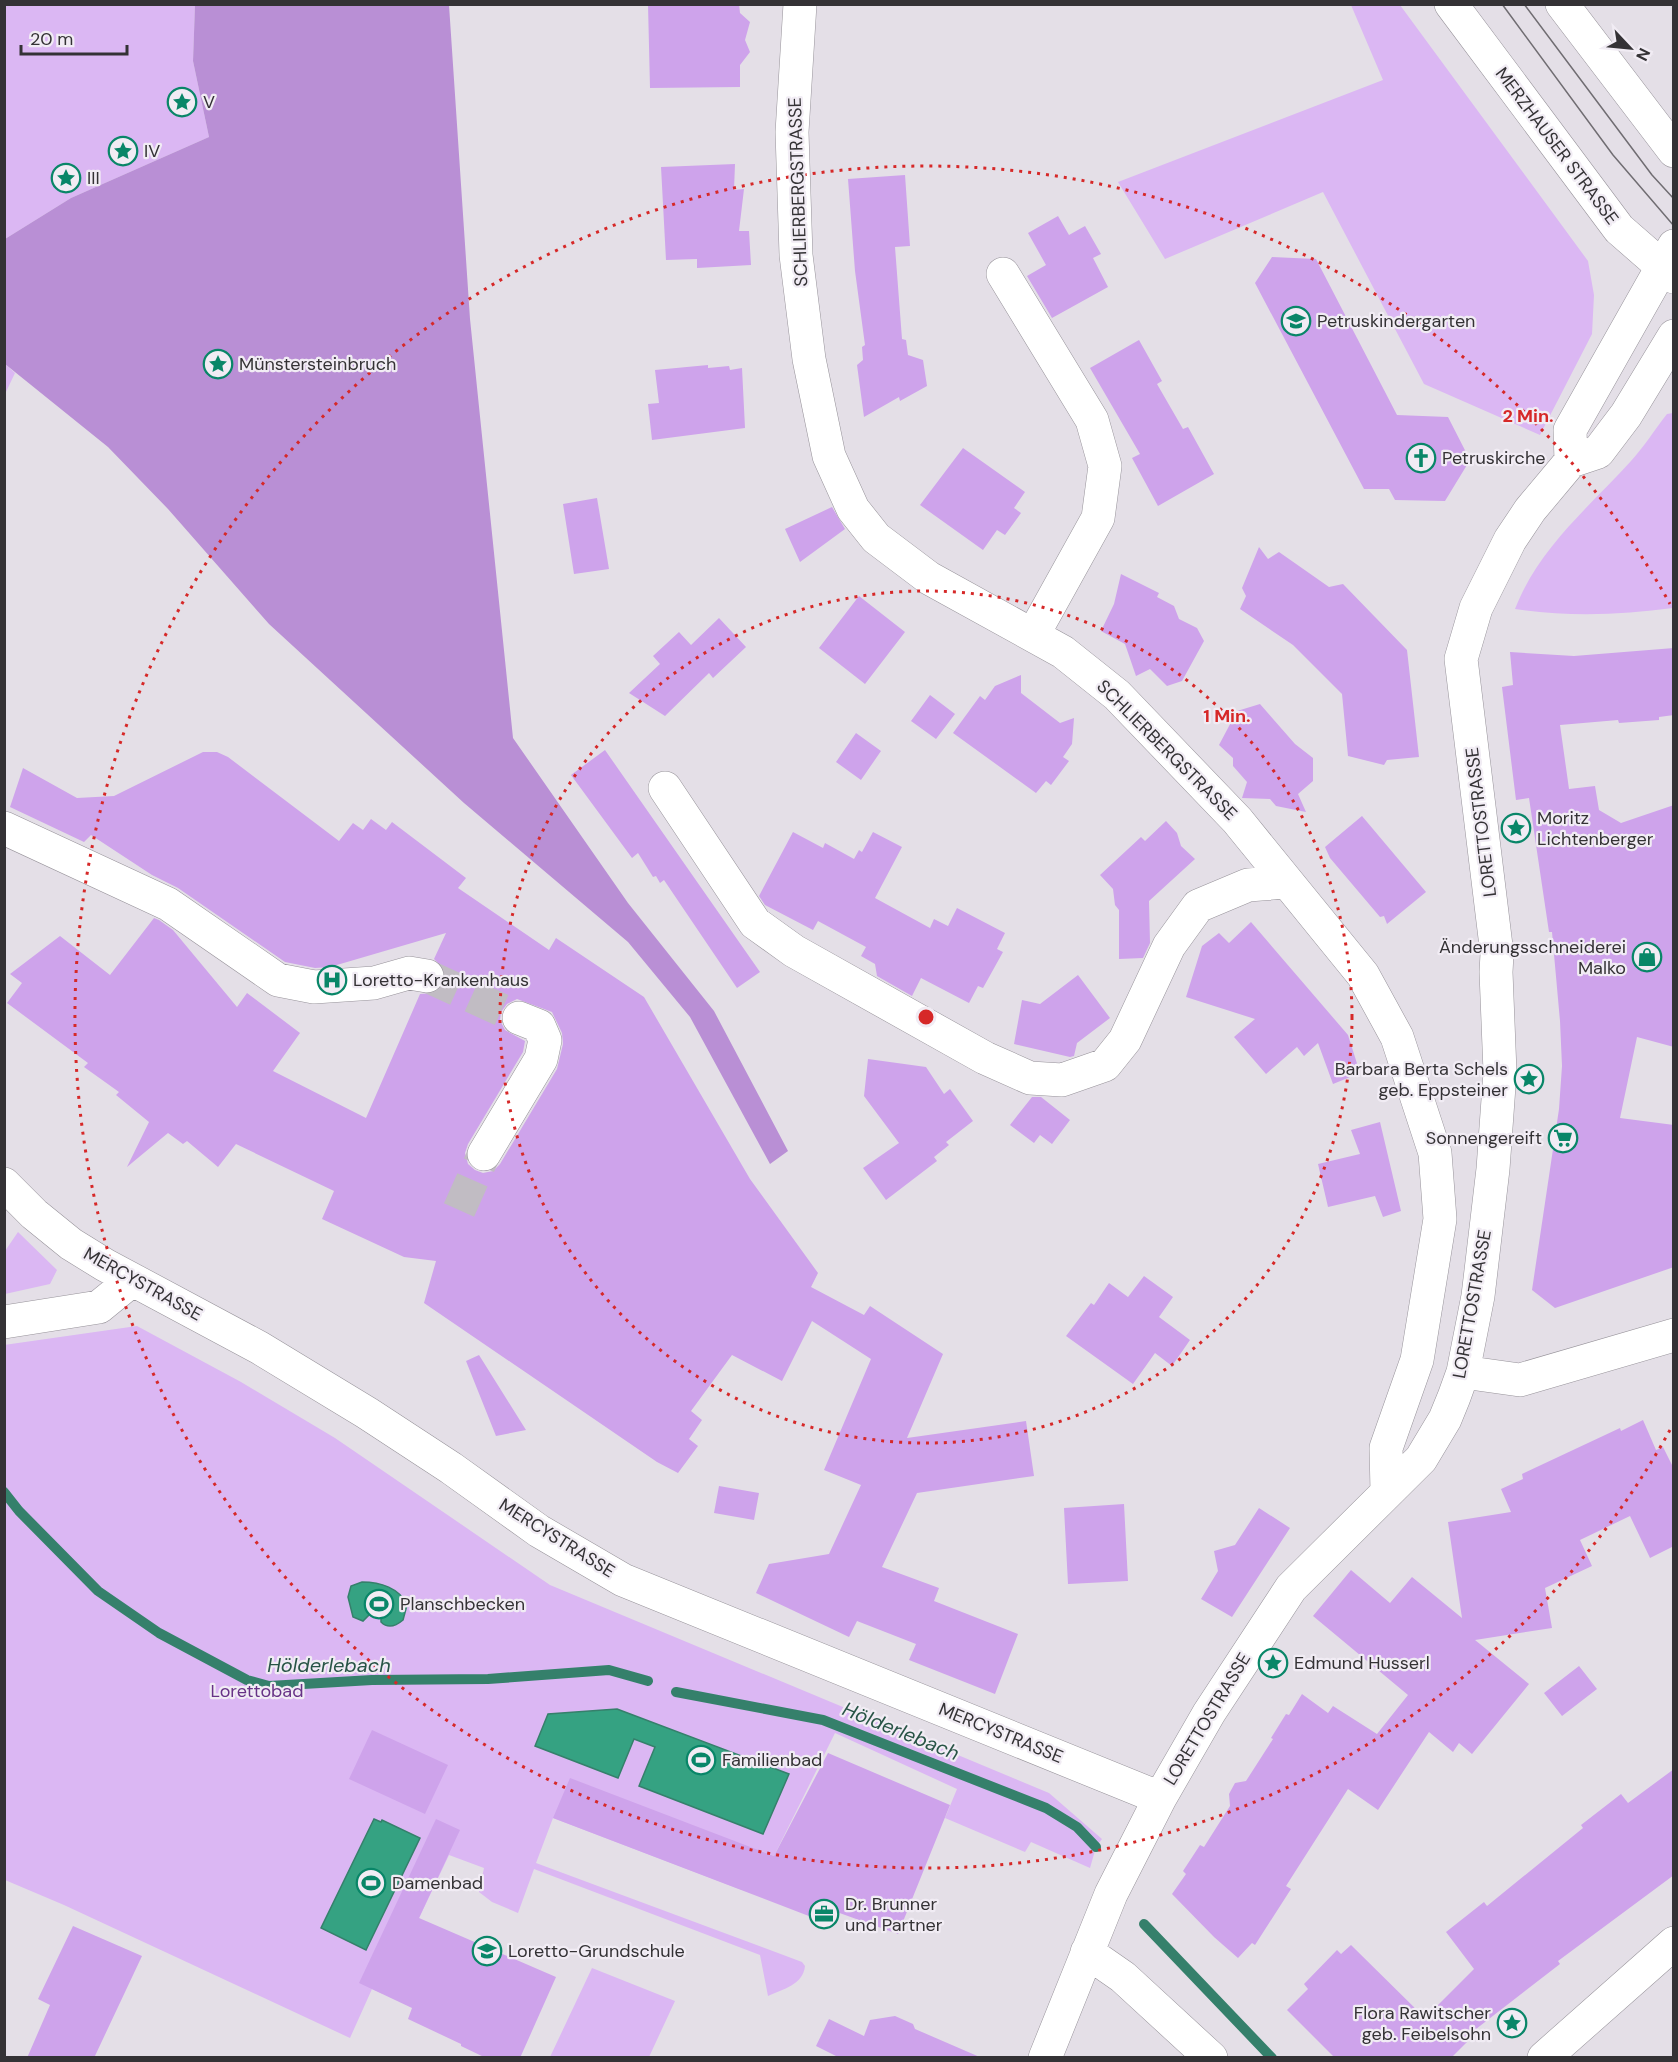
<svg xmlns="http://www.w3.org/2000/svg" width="1678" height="2062" font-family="'DM Sans',sans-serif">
<rect width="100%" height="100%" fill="#e4dfe7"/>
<!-- green -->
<path fill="#dbb7f3" d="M5,5H195L193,61L209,137L71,198L5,239Z
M1351,5H1400L1588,261L1594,295L1592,334L1540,435L1424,384L1323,192L1165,259L1118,182L1383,80Z
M5,364L15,373L5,394Z
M1673,413V608C1621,615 1568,617 1515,609C1538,549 1588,508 1631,461C1644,447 1655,429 1667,414Z
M18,1232L57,1270L50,1284L5,1294V1251Z
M137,1326L241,1382L335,1438L550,1585L1049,1793L1102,1839L1096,1847L1090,1868L1031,1842L1025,1852L945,1818L957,1789L835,1733L774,1856L759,1850L742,1890L553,1818L536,1863L802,1962L805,1966C803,1985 783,1989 768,1996L760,1955L534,1869L518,1913L492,1902L479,1892L484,1868L449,1855L383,1994L372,1989L350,2038L64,1905L5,1880L4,1345Z
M592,1968L675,2001L649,2057H550Z"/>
<!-- forest -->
<path fill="#b98fd5" d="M195,5H449L470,319L513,738L628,903L714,1011L788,1151L770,1164L690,1017L628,942L464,803L269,624L168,509L108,447L5,364V239L71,198L209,137L193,61Z"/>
<!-- water -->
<path fill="#35a282" stroke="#35806b" stroke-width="1.5" d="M362,1582C380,1582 400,1588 407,1605L403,1620C396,1626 388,1629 381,1622V1611L376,1608L363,1621L353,1617L348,1597L351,1586Z
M617,1709L789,1774L763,1834L639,1786L655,1747L634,1739L618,1778L535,1746L548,1714Z
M374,1819L381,1822L382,1820L420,1838L366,1950L321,1928Z"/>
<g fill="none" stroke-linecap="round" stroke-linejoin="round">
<!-- stream -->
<path stroke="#35806b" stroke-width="10" d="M4,1492L19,1511L98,1591L159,1633L247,1680L269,1686L372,1680L488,1679L609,1670L648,1681
M676,1692L823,1720L1046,1808L1077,1827L1096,1847
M1144,1924L1272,2058"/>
</g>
<!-- building -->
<path fill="#cea3eb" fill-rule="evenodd" d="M648,4H739L740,13L750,22L745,40L750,52L740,65V87L650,88Z
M735,164L734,190L744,189L739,231H749L751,265L697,268V259L666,260L661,167Z
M905,175L910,246L895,247L902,339L906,340L908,355L923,360L927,386L900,401L899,397L864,417L857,365L863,360L862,347L865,345L855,271L848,179Z
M1058,216L1069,235L1085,226L1101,254L1093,258L1108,287L1052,318L1027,276L1046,265L1028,233Z
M1272,257L1316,259L1397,415L1448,417L1470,460L1445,501L1395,500L1389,489H1364L1255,283Z
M1139,340L1162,381L1157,384L1183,429L1188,427L1214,474L1158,506L1132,458L1140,454L1090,368Z
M708,365V368L729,366L730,370L742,368L745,428L652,440L648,404L659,403L655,370Z
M963,448L1025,492L1014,508L1021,513L1005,535L997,530L983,550L920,505Z
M597,498L609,569L574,574L563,504Z
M832,507L845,529L800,562L785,529Z
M1259,547L1268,559L1279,552L1329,587L1343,584L1407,650L1419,757L1387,760L1384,765L1348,756L1342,694L1293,645L1240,609L1246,596L1242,588Z
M1121,574L1159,593L1157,597L1174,606L1179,619L1197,628L1204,641L1182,681L1167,686L1150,669L1136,676L1125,644L1101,631L1114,604Z
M859,596L905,632L865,684L819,648Z
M719,618L746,647L713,678L709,673L665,716L629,693L660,664L653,656L679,632L691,645Z
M1674,648V715L1659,717V720L1619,723L1618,720L1560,725L1569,789L1595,786L1599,810L1621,823L1674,805V1047L1637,1037L1620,1118L1674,1125V1267L1555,1308L1532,1290L1559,1109L1562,1066L1560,1021L1552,932H1549L1529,798L1516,800L1502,687L1513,685L1510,652L1574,656Z
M1021,675V693L1060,723L1074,718L1072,744L1063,757L1069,761L1051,785L1046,781L1036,793L953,733L980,696L985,700L995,686Z
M930,695L955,714L936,739L911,721Z
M1260,704L1295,744L1313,758V781L1298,794L1306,812L1276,806L1270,799L1242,798L1247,782L1233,766V758L1219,745L1237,711Z
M856,733L881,751L861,780L836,762Z
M605,750L760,972L737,988L664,880L660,883L656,876L653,877L638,853L632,858L571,775Z
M203,752H217L228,757L339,841L353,823L363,830L371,819L386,830L392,822L466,878L458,888L549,950L556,938L644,997L750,1179L818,1273L811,1287L864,1315L870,1306L943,1354L907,1438L1026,1421L1034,1476L917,1493L882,1567L939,1588L934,1601L1018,1634L995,1694L909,1660L916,1644L857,1621L849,1637L756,1593L769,1564L829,1554L861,1485L824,1470L871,1359L812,1321L782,1381L732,1355L691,1411L702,1420L689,1439L698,1446L678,1473L657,1462L424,1303L436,1261L404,1257L322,1219L334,1191L236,1144L218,1167L187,1141L183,1144L168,1133L127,1167L149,1122L116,1095L119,1092L84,1067L88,1063L7,1003L22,983L10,974L60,936L110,975L154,918L159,920L173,930L237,1007L247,993L300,1033L273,1071L366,1118L420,994L434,993L441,988L445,980L444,969L434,959L446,933L330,967L315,968L285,962L178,888L152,875L91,835L84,842L10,807L23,768L77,798L114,796ZM517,999L552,1012L562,1033L563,1044L557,1069L500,1164L493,1171L483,1173L475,1170L468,1164L465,1153L468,1144L523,1052L525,1041L505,1030L500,1020L501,1012L507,1004Z
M1362,816L1426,892L1387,924L1384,916L1380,917L1330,858L1325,847Z
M1166,821L1177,833L1181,846L1195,859L1149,901L1150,943L1143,958L1119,959V910L1115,905L1113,889L1100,875L1141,837L1145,841Z
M793,832L823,848L825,843L854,859L859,850L862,852L873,832L902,847L875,898L930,928L934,919L948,926L957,908L1005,933L997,949L1003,952L983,988L978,986L969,1003L921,978L912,996L877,976L875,964L861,956L866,947L818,921L813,930L765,905L759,896Z
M1251,922L1348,1035L1360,1073L1333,1084L1318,1043L1304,1056L1297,1047L1266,1074L1234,1037L1255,1019L1186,997L1202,946L1219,933L1229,943Z
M1078,975L1110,1018L1077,1043L1074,1056L1070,1057L1014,1044L1022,1000L1040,1004Z
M868,1059L926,1067L944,1094L950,1089L973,1121L946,1142L949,1145L934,1157L937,1161L886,1200L863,1168L899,1143L864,1096Z
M1032,1097H1041L1070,1120L1052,1144L1040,1135L1034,1143L1010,1125Z
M1380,1122L1401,1211L1383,1217L1375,1196L1328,1207L1318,1164L1360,1154L1351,1130Z
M1144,1276L1173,1297L1159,1317L1190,1340L1172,1366L1155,1353L1133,1384L1066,1336L1091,1303L1094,1305L1109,1283L1128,1297Z
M479,1355L526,1430L496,1436L466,1361Z
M1643,1420L1656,1450L1663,1447L1674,1469V1546L1650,1558L1630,1516L1580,1540L1592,1566L1545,1588L1552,1628L1475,1640L1529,1684L1472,1754L1459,1743L1453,1752L1429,1732L1378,1810L1348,1789L1286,1886L1291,1889L1255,1945L1252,1943L1238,1958L1214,1937L1172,1894L1186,1874L1183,1871L1200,1845L1204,1847L1230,1806L1229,1794L1235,1783L1246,1781L1273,1739L1271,1738L1286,1714L1289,1715L1302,1694L1328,1713L1333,1706L1377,1734L1408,1695L1313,1616L1351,1570L1390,1603L1412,1577L1462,1618L1448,1522L1511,1512L1501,1489L1523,1479L1522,1474L1620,1428L1621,1431Z
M719,1486L759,1493L754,1520L714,1513Z
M1124,1504L1128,1581L1068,1584L1064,1508Z
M1259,1508L1290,1528L1232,1617L1201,1599L1218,1571L1214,1551L1235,1545Z
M1579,1666L1597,1689L1562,1716L1544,1693Z
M372,1730L448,1765L425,1814L349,1779Z
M828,1753L950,1805L898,1934L834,1911L827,1923L553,1818L570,1778L774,1856Z
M1674,1769V1875L1558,1961L1560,1964L1467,2036L1470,2039L1451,2058H1335L1287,2010L1308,1989L1304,1984L1337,1950L1341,1954L1351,1945L1425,2018L1474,1969L1446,1932L1484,1902L1487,1906L1583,1828L1581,1825L1621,1794L1628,1803Z
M436,1819L460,1830L419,1918L556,1977L520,2058H486L461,2046V2044L408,2019L412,2008L359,1983Z
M73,1926L142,1956L94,2058H27L50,2005L38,1999Z
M895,2016L913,2024L915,2029L982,2058H840L816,2046L829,2019L864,2036L870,2020Z"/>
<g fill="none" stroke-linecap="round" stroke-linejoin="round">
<!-- minor-tunnel -->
<path stroke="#c1bcc3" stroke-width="33" stroke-dasharray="33 16" stroke-linecap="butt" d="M427,976L519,1018
M459,1210L484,1154"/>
<!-- minor casing -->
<g stroke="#97939a" stroke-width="34">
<path id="minor" d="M800,4L792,132L796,255L809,359L829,456L853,509L876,538L929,578L1063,652L1117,695L1237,820L1363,975L1397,1037L1435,1153L1440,1219L1417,1360L1386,1448L1387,1491
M1003,274L1092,420L1105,466L1098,518L1033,635
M1571,461L1570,430L1674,246
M665,788L755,923L794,951L985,1058L1030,1078L1062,1080L1105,1065L1125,1040L1169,946L1198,906L1248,885L1287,882
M4,828L168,904L278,980L314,987L374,983L409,973L427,976
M484,1154L541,1059L545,1040L539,1026L519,1018
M4,1184L34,1214L71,1244L105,1265L260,1348L367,1413L451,1468L539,1531L623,1580L1160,1798
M4,1322L99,1307L132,1280
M1463,1372L1520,1380L1674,1335
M1087,1952L1123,1977L1211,2058
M1045,2058L1111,1894L1160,1798L1209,1713L1291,1588L1421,1459L1445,1419L1454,1397L1463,1372L1478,1296L1493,1169L1500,1072L1496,972L1497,954L1461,659L1476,608L1510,540L1530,510L1571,461L1598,452L1626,415L1674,336
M1544,2058L1674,1943"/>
</g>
<!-- major casing -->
<g stroke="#97939a" stroke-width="34">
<path id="major" d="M1451,4L1619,229L1674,277
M1562,4L1674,151"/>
</g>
<!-- minor -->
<use href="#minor" stroke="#fff" stroke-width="33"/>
<!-- major -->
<use href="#major" stroke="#fff" stroke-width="33"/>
<!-- tram -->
<path stroke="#706d72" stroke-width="1.5" d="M1502,4L1613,155L1674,226
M1524,4L1652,175L1674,199"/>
</g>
<!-- distance rings -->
<g fill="none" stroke="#d62828" stroke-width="3" stroke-dasharray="3 6">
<circle cx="926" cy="1017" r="426"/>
<path d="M1670 1430A851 851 0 1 1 1670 604"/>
</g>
<!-- icons -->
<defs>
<g id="sight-ring" transform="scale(1.5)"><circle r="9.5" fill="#f1ecf4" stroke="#098668" stroke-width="1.5"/><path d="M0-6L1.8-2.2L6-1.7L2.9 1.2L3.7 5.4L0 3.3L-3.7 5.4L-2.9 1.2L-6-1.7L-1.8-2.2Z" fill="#098668"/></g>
<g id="school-ring" transform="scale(1.5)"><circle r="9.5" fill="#f1ecf4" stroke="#098668" stroke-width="1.5"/><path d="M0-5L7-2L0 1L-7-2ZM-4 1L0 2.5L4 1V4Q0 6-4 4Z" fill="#098668"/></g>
<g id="church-ring" transform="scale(1.5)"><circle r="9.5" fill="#f1ecf4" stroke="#098668" stroke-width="1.5"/><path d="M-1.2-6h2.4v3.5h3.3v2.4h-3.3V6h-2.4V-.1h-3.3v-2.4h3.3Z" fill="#098668"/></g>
<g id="shop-ring" transform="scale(1.5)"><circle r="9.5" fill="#f1ecf4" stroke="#098668" stroke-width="1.5"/><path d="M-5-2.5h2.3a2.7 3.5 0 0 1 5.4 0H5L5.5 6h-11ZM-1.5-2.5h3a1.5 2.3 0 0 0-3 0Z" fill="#098668"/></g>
<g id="hospital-ring" transform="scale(1.5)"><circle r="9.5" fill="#f1ecf4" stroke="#098668" stroke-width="1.5"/><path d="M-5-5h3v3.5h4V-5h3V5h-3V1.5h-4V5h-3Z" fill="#098668"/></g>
<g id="supermarket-ring" transform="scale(1.5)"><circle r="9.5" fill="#f1ecf4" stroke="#098668" stroke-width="1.5"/><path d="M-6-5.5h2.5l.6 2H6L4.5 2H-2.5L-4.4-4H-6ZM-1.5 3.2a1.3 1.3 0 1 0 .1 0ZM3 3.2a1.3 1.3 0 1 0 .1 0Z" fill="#098668"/></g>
<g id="stadium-ring" transform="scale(1.5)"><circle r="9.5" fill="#f1ecf4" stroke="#098668" stroke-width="1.5"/><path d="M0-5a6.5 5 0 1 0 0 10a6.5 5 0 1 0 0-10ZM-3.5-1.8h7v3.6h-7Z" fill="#098668"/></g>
<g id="office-ring" transform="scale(1.5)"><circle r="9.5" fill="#f1ecf4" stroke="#098668" stroke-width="1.5"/><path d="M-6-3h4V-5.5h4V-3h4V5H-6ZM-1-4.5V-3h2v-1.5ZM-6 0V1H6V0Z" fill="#098668"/></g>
</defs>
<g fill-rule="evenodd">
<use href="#sight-ring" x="182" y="102"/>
<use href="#sight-ring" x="123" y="151"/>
<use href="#sight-ring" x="66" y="178"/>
<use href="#school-ring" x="1296" y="321"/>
<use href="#sight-ring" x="218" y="364"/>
<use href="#church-ring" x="1421" y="458"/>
<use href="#sight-ring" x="1516" y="828"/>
<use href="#shop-ring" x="1647" y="957"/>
<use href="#hospital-ring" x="332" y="980"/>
<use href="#sight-ring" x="1529" y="1079"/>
<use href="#supermarket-ring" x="1563" y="1138"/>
<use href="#stadium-ring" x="379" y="1604"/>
<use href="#sight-ring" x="1273" y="1663"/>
<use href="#stadium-ring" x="701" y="1760"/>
<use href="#stadium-ring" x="371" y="1883"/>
<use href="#office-ring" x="824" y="1914"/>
<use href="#school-ring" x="487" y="1951"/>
<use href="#sight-ring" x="1512" y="2023"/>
</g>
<g text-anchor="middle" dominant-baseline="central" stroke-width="4.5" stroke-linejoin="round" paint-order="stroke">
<!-- poi labels -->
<g font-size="18" fill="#343235" stroke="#f1ecf4" text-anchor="start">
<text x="203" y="102">V</text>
<text x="144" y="151">IV</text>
<text x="87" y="178">III</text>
<text x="1317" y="321">Petruskindergarten</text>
<text x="239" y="364">Münstersteinbruch</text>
<text x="1442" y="458">Petruskirche</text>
<text x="1537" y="818">Moritz<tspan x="1537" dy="21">Lichtenberger</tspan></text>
<text x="1626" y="947" text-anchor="end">Änderungsschneiderei<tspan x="1626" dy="21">Malko</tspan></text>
<text x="353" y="980">Loretto-Krankenhaus</text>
<text x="1508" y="1069" text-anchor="end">Barbara Berta Schels<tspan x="1508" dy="21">geb. Eppsteiner</tspan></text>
<text x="1542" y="1138" text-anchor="end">Sonnengereift</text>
<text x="400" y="1604">Planschbecken</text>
<text x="1294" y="1663">Edmund Husserl</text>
<text x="722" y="1760">Familienbad</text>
<text x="392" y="1883">Damenbad</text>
<text x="845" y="1904">Dr. Brunner<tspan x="845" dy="21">und Partner</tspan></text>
<text x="508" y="1951">Loretto-Grundschule</text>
<text x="1491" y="2013" text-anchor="end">Flora Rawitscher<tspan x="1491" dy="21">geb. Feibelsohn</tspan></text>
</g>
<!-- street labels -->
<g font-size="18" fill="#343235" stroke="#f1ecf4">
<text transform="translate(1557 146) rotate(53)">MERZHAUSER STRASSE</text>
<text transform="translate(798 192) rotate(-92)">SCHLIERBERGSTRASSE</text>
<text transform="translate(1167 750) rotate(45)">SCHLIERBERGSTRASSE</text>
<text transform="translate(1481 822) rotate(-97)">LORETTOSTRASSE</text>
<text transform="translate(143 1284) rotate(29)">MERCYSTRASSE</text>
<text transform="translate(1472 1304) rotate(-80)">LORETTOSTRASSE</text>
<text transform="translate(557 1538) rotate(32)">MERCYSTRASSE</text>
<text transform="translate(1207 1719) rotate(-59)">LORETTOSTRASSE</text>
<text transform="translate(1001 1733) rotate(22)">MERCYSTRASSE</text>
</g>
<!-- park labels -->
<g font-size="18" fill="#673286" stroke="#f1ecf4">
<text x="257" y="1691">Lorettobad</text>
</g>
<!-- water labels -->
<g font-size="20" font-style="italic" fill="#285446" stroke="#f1ecf4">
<text x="329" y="1665">Hölderlebach</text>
<text transform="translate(901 1731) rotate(22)">Hölderlebach</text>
</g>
</g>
<circle cx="926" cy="1017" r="9" fill="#d62828" stroke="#f1ecf4" stroke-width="3"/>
<g font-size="18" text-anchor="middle" font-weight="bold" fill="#d62828" stroke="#f1ecf4" stroke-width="4.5" stroke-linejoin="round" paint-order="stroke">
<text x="1528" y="422">2 Min.</text>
<text x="1227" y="722">1 Min.</text>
</g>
<!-- border -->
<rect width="1678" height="2062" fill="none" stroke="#343235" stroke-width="12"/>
<!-- north arrow -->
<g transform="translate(1630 48) rotate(116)" stroke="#f1ecf4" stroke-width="4.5" paint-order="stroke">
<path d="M0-4.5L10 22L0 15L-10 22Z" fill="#343235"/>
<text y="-9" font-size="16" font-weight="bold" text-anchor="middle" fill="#343235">N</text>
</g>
<!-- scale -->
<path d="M21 45v9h106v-9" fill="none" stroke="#343235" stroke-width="3"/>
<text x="30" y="45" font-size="18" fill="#343235" stroke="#f1ecf4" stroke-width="4.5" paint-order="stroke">20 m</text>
</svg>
